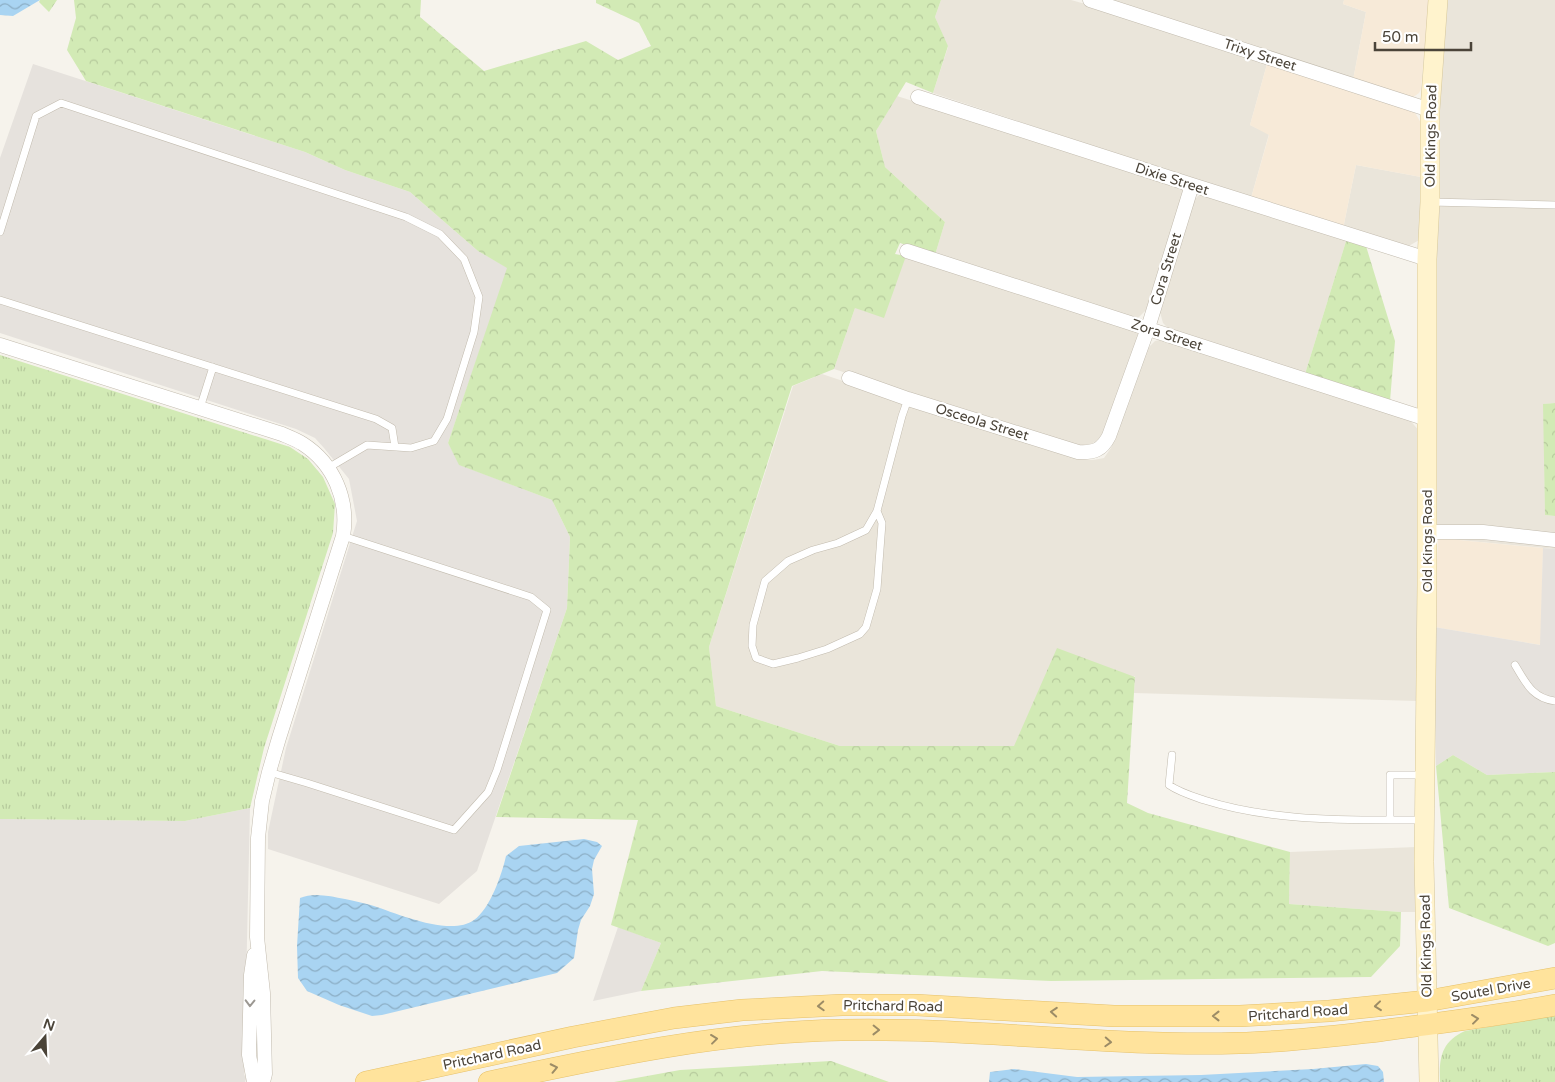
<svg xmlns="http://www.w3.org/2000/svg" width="1555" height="1082" font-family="'Varela Round',sans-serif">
<defs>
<pattern id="grass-tufts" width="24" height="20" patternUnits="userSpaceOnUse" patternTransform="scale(1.25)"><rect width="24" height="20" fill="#d2eab5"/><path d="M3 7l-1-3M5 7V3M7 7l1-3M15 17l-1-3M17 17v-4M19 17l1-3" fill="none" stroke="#b6ca9c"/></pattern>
<pattern id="forest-crowns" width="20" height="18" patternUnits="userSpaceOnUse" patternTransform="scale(1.25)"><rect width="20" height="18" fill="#d2eab5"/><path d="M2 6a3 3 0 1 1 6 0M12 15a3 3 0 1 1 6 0" fill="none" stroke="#b6ca9c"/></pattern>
<pattern id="water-waves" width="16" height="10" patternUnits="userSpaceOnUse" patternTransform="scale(1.25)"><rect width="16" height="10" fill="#a9d4f2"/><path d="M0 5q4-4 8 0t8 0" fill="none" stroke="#8caec5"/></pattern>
</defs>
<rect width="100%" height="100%" fill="#f6f3ec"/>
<!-- residential -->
<path fill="#eae5da" d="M941,0H1071L1114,12L1267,64L1250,125L1269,134L1251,198L933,93L948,47L935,17Z
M1108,0H1344L1343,4L1366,12L1353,80Z
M1446,0H1555V403L1544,404L1545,515L1555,516V549L1438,538L1434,489V283L1439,69Z
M897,96L1179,186L1184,191L1185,196L1146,310L1139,317L1131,318L935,255L945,222L885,167L876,131Z
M1356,165L1421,177V239L1407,247L1343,229Z
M1205,195L1347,238L1305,374L1170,330L1163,323L1160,312L1193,201L1198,196Z
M906,256L1133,329L1139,334L1138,342L1108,424L1100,439L1087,446L1074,448L834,369L855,308Z
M1164,339L1408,418L1421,433L1417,701L1134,693L1135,676L1014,746H840L716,706L709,647L793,386L822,374L1071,457L1093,460L1104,458L1111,448L1141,360L1149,347L1155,341Z
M1416,847L1415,912H1401L1289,904L1290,852Z"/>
<!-- commercial -->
<path fill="#f7ead8" d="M1344,0H1429L1421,89L1419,93L1412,98L1353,80L1366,12L1343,4Z
M1267,64L1414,111L1421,123V177L1356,165L1343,229L1251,198L1269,135L1250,125Z
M1438,538L1543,548L1541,645L1434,627Z"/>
<!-- industrial -->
<path fill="#e6e2dd" d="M33,64L305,152L345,170L410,192L478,251L508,268L448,443L460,465L552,500L570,537L567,608L477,871L439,904L268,849V832L286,748L357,521L349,479L324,448L315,438L296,429L0,333V158Z
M1543,548L1555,549V772L1487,775L1453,755L1436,766L1434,627L1540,645Z
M250,808L244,1074L246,1079L245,1082H0V819L185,821Z
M618,927L661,943L641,991L593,1001Z"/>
<!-- grass -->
<path fill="url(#grass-tufts)" d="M0,355L290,447L308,459L323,477L335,504L333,533L264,748L250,808L185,821L0,819Z
M1555,1015V1082H1440C1439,1058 1441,1042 1465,1031Z"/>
<!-- forest -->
<path fill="url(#forest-crowns)" d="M40,0H57L49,12L39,2Z
M74,0H421L420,17L484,71L586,41L618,60L651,46L639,23L596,3V0H941L935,17L948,46L933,93L906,82L876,131L885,167L945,222L935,255L900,243L895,254L906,256L884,318L855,308L834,369L792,386L709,647L716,706L840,746H1014L1057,648L1135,677L1127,803L1148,813L1290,852L1289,904L1401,912L1400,946L1371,977L1051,981L822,971L641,991L661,943L611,925L638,820L496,817L567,608L570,537L552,500L459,465L448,443L507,268L478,251L410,192L345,170L305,152L86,81L67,50L76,18Z
M1347,238L1366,246L1395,341L1390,401L1305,374Z
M1555,403V516L1545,515L1543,404Z
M1453,755L1487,775L1555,772V943L1548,946L1449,908L1436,766Z
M831,1061L889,1082H614L680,1070Z"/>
<!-- water -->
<path fill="url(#water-waves)" d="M0,0H40L13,16L0,15Z
M584,839L597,842L602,846L594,860L592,869L594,894L590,906L581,920L578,930L574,958L557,973L382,1015L372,1016L339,1005L307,991L298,978L297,946L300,898C313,892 330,896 345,899C354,901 365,903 374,906C398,914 451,937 474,920C490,909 502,874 506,856L519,846Z
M1366,1064L1378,1066L1383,1072L1384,1082H989L990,1072L1014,1069L1077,1077L1201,1075L1313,1069Z"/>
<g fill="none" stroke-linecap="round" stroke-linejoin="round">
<!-- lane casing -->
<g stroke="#c2bbae" stroke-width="8">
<path id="lane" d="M1430,202L1555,205
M0,232L36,116L61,103L406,217L440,234L464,259L479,297L474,332L447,419L434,441L411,448L367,445L328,468
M0,300L376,419L392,428L395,447
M200,408L213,367
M877,511L882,523L877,589L866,627L860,634L827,649L798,658L773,664L756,658L752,646L753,625L765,581L788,561L813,550L838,543L866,530L877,511L902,416L908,399
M1515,665C1526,683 1532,698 1555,701
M1172,755L1169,785C1179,792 1192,796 1204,800C1264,819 1328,820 1390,820
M269,772L307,783L454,830L488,792L497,770L547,610L531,597L343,536
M1424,820H1390V775H1425"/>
</g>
<!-- street casing -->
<g stroke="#c2bbae" stroke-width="15">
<path id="street" d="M1090,0L1430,110
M918,97L1192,185L1427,259
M907,251L1427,419
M0,345L282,434C289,437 297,440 303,444C334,464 349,500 343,536L279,738L269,772L262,801L258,838L257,937L263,993L265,1074L263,1082
M849,378L908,399L1078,452C1094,453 1102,450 1109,436L1148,328L1192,185
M1427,532H1483L1555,540
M254,1082L249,1055L251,975L254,955"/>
</g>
<!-- secondary casing -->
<g stroke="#d6c79b" stroke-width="20">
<path id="secondary" d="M1429,1082L1424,862L1427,585V259L1430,202V110L1438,0"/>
</g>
<!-- primary casing -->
<g stroke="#e6c16a" stroke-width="22">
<path id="primary" d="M366,1082L573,1037L674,1018L742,1010L842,1005H916L1114,1016H1240L1329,1011L1427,1001L1555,978
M489,1082C605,1057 721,1032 841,1030C974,1027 1106,1047 1239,1043C1286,1042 1333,1036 1379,1031C1438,1023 1496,1016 1555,1005"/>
</g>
<!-- lane -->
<use href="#lane" stroke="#fff" stroke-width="7"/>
<!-- street -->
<use href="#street" stroke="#fff" stroke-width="14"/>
<!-- secondary -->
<use href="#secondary" stroke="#fff3cd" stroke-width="19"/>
<!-- primary -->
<use href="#primary" stroke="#ffe39c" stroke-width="21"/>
</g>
<!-- one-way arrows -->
<defs><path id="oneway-chevron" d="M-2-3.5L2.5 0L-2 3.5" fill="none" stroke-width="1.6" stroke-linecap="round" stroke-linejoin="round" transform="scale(1.25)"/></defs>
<use stroke="#9c9892" href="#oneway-chevron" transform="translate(250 1003) rotate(91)"/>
<g stroke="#9c8c66">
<use href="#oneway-chevron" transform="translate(821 1006) rotate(177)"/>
<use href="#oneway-chevron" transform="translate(1378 1006) rotate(174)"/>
<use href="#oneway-chevron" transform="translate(1054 1012) rotate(-176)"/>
<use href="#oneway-chevron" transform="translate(1216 1016) rotate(-180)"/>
<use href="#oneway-chevron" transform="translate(1475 1019) rotate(-7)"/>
<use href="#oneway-chevron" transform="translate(876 1030) rotate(1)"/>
<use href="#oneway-chevron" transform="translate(714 1039) rotate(-7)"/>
<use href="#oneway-chevron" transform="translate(1108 1042) rotate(3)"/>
<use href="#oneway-chevron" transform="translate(554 1068) rotate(-12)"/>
</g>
<g text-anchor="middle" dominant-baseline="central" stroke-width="4.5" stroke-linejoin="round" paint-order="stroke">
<!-- street labels -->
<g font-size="14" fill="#4b4439" stroke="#fff">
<text transform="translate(1260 55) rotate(18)">Trixy Street</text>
<text transform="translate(1431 136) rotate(-89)">Old Kings Road</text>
<text transform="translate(1172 179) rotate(18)">Dixie Street</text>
<text transform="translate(1166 269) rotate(-73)">Cora Street</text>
<text transform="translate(1167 335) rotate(18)">Zora Street</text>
<text transform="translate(982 422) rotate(17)">Osceola Street</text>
<text transform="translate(1427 541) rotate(-90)">Old Kings Road</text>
<text transform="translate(1426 946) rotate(-91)">Old Kings Road</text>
<text transform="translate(1491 990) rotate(-10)">Soutel Drive</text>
<text transform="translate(893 1006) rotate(1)">Pritchard Road</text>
<text transform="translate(1298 1013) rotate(-4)">Pritchard Road</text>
<text transform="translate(492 1055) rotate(-12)">Pritchard Road</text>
</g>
</g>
<!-- north arrow -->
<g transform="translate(45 1037) rotate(19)" stroke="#ffffff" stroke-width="4" paint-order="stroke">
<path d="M0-4L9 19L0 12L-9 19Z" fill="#4b4439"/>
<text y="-8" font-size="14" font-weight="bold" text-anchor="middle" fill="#4b4439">N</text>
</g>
<!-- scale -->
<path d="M1375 42v8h96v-8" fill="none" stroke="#4b4439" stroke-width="2.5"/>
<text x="1382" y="42" font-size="15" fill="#4b4439" stroke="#ffffff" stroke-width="4" paint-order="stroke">50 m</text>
</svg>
